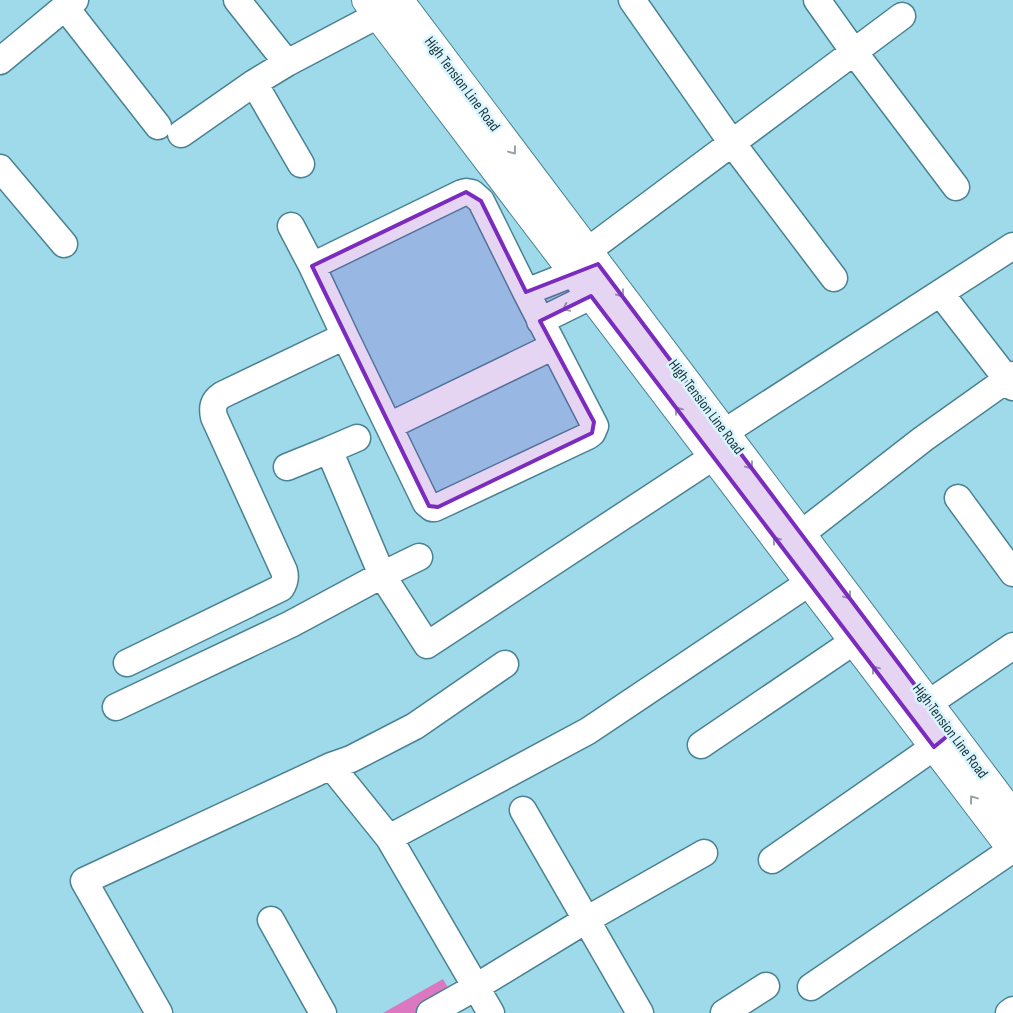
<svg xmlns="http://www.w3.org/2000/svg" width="1013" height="1013" font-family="'Sofia Sans Condensed',sans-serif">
<rect width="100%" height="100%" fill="#9fdaeb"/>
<!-- green -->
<path fill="#dc77c2" d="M443,979L461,1010L455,1013H383Z"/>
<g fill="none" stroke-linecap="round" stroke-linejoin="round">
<!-- minor casing -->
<g stroke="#498292" stroke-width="29">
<path id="minor" d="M237,0L287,63
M632,0L732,143L834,278
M817,0L854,52L956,187
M65,7L158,126
M0,61L65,7L75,0
M254,83L301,164
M181,134L254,83L287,63L397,5
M0,168L64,244
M466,192L472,193L481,201L526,292L595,426L592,433L588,436L435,508H432L426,503L345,336L312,266L462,193Z
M291,226L312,266
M570,264L902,16
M526,292L592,266
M941,294L1013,387
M540,321L591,296
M389,426L554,346
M725,432L1013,246
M329,450L357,438
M287,467L329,450L382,575L427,645L713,457
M958,498L1013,573
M801,534L923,439L1013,375
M127,663L281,588C285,582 286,578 284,571L214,417C212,407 213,401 222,395L345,336
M116,707L291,624L382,575L419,557
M911,717L929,703L1013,646
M701,745L872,629
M331,766L389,838L491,1013
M523,810L640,1013
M389,838L588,731L828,570
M772,860L934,747L951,733
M271,920L323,1013
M811,987L1013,849
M159,1013L84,881L331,766L351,759L415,726L505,664
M430,1013L476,987L586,920L704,853
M724,1013L766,986
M1009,1013L1013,1010"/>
</g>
<!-- secondary casing -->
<g stroke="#498292" stroke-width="30">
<path id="secondary" d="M366,0L1013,851
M399,0L1013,815"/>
</g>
<!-- minor -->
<use href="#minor" stroke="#fff" stroke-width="26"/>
<!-- secondary -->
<use href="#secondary" stroke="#fff" stroke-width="28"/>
</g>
<!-- one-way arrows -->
<defs><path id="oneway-chevron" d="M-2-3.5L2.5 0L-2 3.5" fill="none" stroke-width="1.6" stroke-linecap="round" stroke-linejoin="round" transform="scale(1.25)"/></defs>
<g stroke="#97a2a5">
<use href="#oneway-chevron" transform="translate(513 151) rotate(53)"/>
<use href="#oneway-chevron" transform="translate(621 294) rotate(53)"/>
<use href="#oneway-chevron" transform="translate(566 308) rotate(154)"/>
<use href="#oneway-chevron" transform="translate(678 410) rotate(-127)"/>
<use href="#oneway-chevron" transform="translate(750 466) rotate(53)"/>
<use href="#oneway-chevron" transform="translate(776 540) rotate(-127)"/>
<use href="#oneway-chevron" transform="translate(848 596) rotate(53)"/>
<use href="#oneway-chevron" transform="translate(875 669) rotate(-127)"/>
<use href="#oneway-chevron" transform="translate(973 799) rotate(-127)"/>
</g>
<!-- marked area -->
<path fill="#7b2cbf" fill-opacity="0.2" stroke="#7b2cbf" stroke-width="4" stroke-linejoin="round" d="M466,192L481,201L526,292L598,264L951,733L934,747L591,296L540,321L594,422L592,433L438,507L429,506L312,266Z"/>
<g text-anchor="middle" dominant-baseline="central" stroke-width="5" stroke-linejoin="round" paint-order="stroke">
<!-- street labels -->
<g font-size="15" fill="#183037" stroke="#d9f5fe">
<text transform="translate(462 84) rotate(53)">High Tension Line Road</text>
<text transform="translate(706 407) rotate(53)">High Tension Line Road</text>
<text transform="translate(950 731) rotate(53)">High Tension Line Road</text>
</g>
</g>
</svg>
